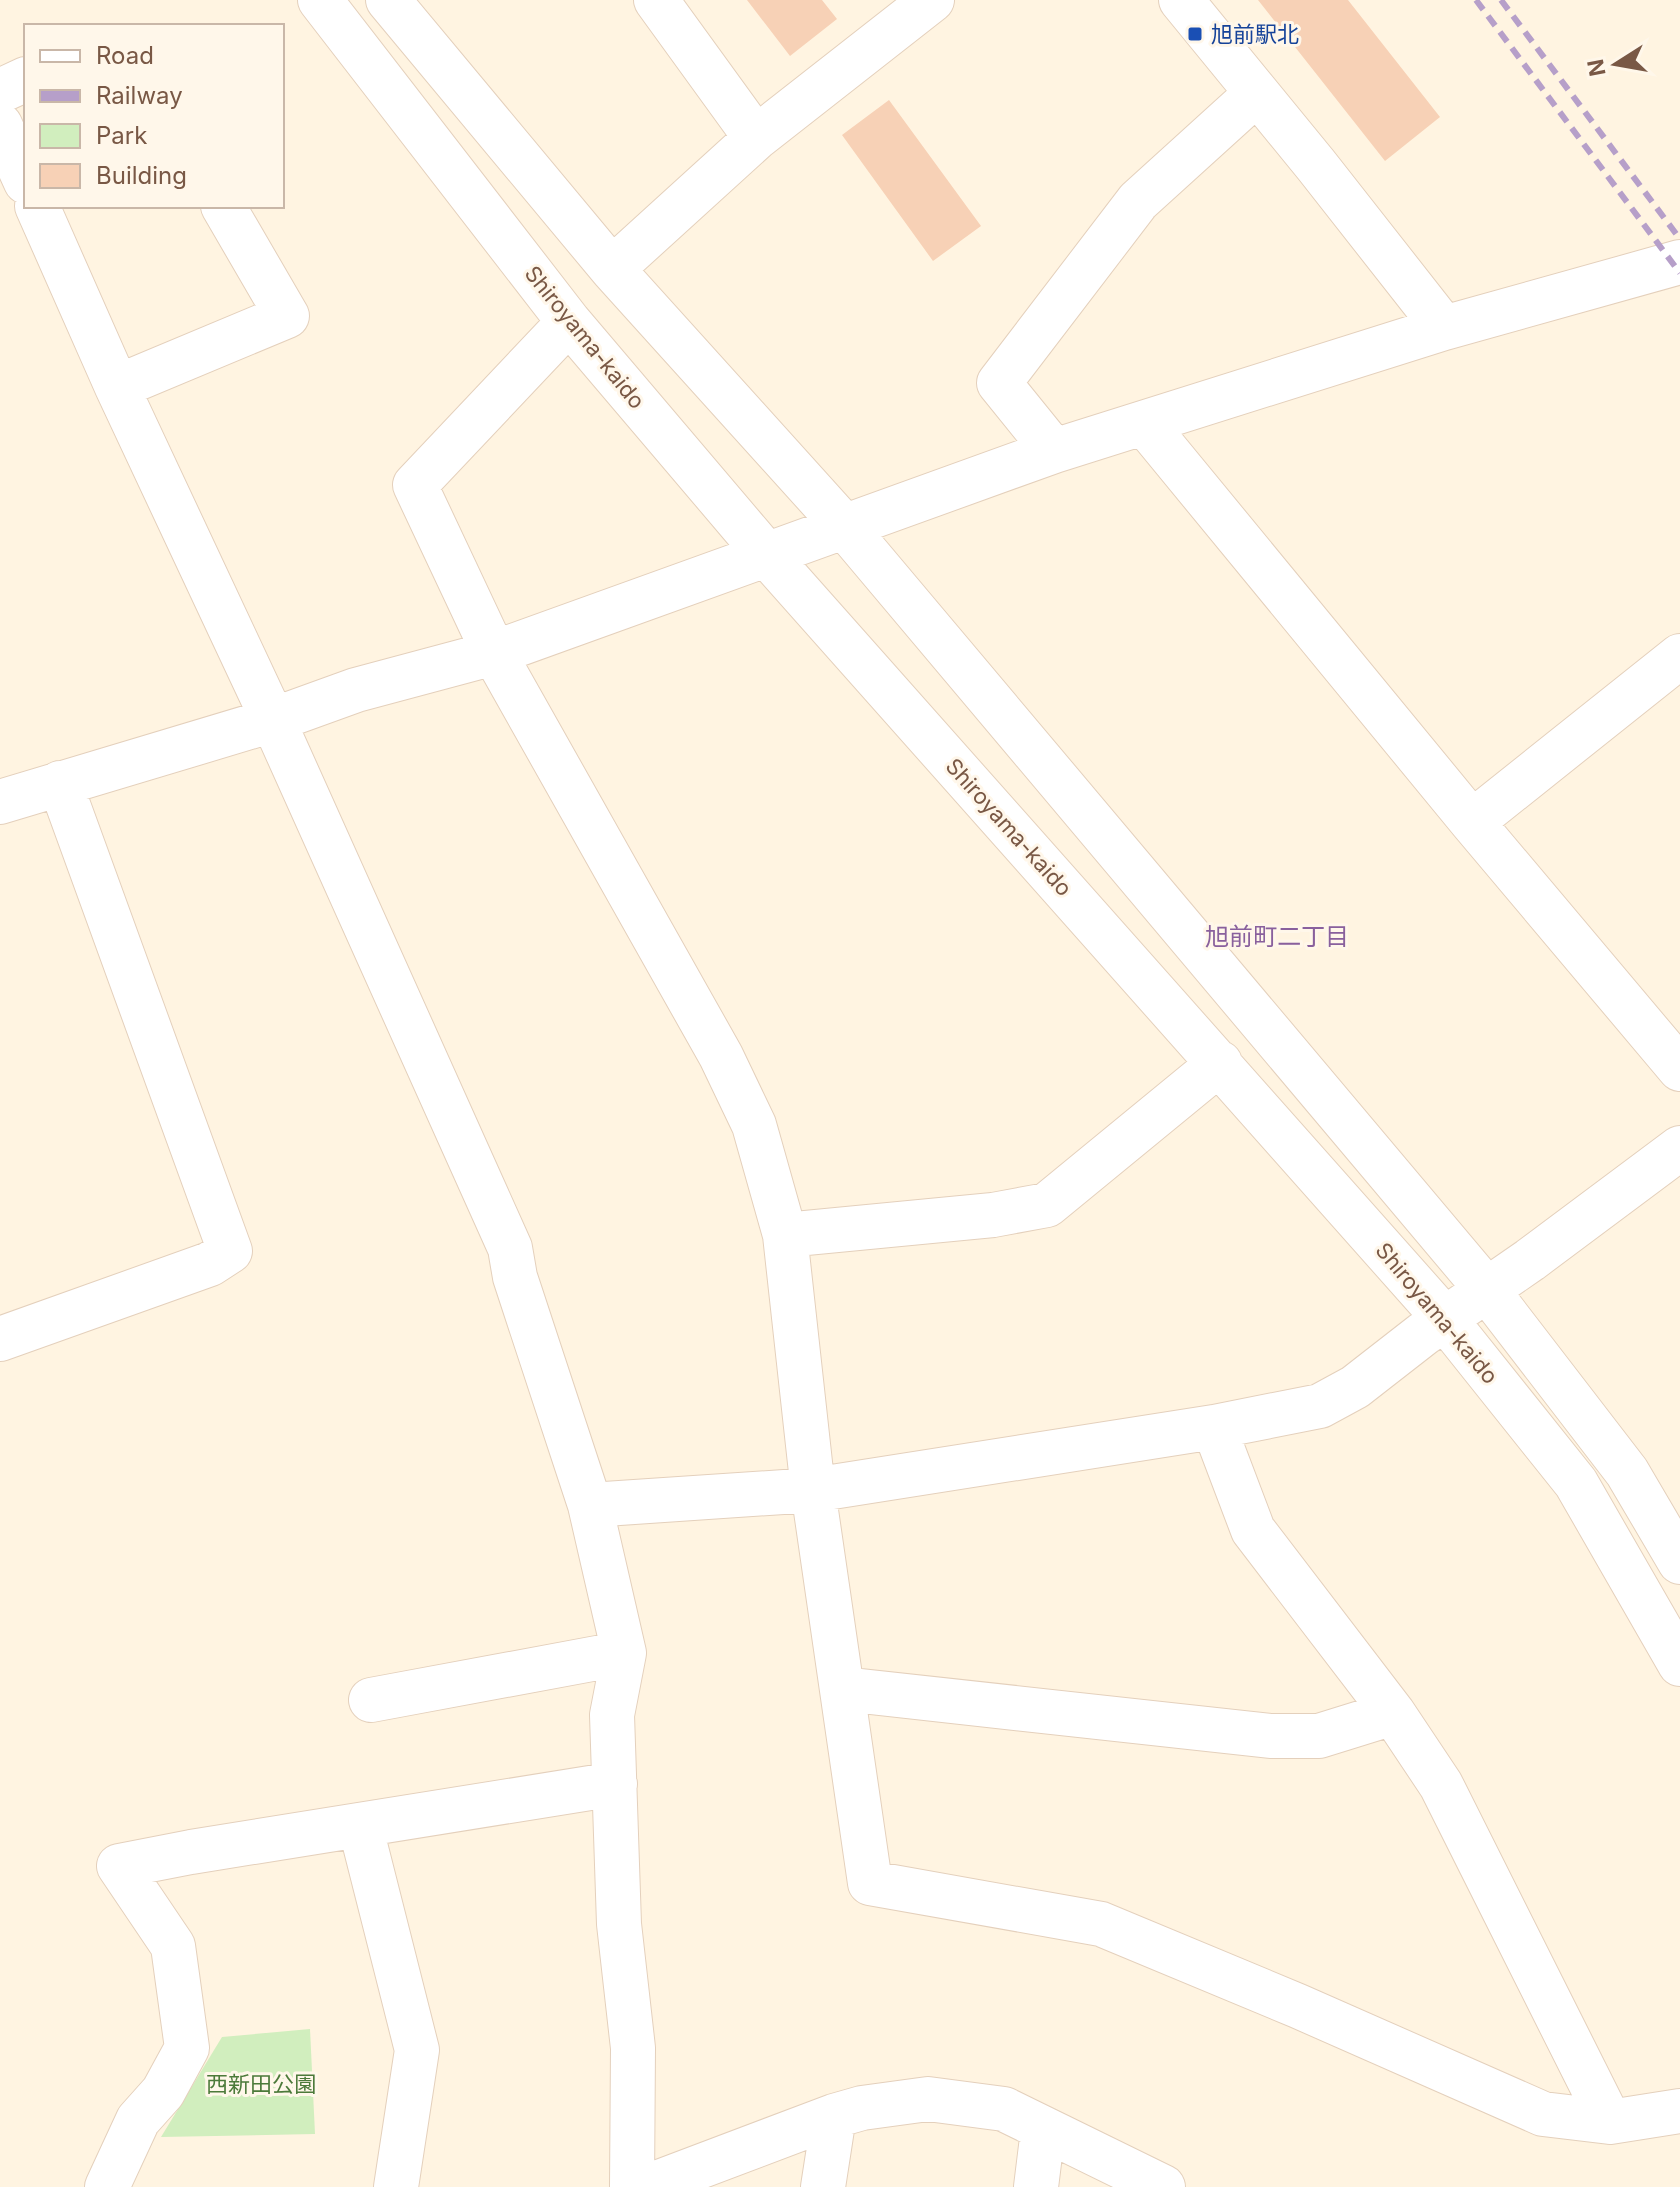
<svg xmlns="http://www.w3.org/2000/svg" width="1680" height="2187" font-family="Inter,'Noto Sans JP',sans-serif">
<rect width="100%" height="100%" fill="#fff4e1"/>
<!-- green -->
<path fill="#d1eebe" d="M310,2029L315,2134L161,2137L222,2037Z"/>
<!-- building -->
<path fill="#f7d1b6" d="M747,0H822L837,19L790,56Z
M1258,0H1348L1440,117L1385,161Z
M889,100L981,226L933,261L842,135Z"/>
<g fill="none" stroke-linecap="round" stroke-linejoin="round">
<!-- minor casing -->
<g stroke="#e4d0bc" stroke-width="46">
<path id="minor" d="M320,0L569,322L766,554L1445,1319L1576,1483L1680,1664
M388,0L612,269L844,526L1487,1290L1627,1472L1680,1562
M656,0L756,138
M1181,0L1316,165L1444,328
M0,91L26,79
M0,125L26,182
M37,206L117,387L273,720L510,1248L515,1277L590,1505L624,1653L612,1715L619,1924L633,2048L632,2187
M612,269L756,138L932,0
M569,322L415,485L494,653L721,1056L754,1125L785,1235L813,1490L870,1883L1101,1924L1298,2006L1543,2114L1610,2122L1680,2111
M117,387L287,316L223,206
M1144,423L1472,822L1680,1069
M1054,451L999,383L1138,201L1257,93
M0,802L273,720L356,690L494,653L1054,451L1444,328L1680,262
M1472,822L1680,656
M785,1235L993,1215L1047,1205L1220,1063
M0,1339L210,1264L230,1251L60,783
M1214,1427L1253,1530L1393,1713L1441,1785L1610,2122
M590,1505L813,1490L1214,1427L1320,1406L1355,1387L1423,1334L1530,1260L1680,1148
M843,1689L1270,1736H1319L1393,1713
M371,1700L624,1653
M360,1825L417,2050L396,2187
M107,2187L138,2120L163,2092L187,2048L173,1946L119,1866L191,1852L615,1784
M646,2187L834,2116L862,2108L928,2099L1004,2109L1163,2187
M823,2187L834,2116
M1036,2187L1043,2130"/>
</g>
<!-- minor -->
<use href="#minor" stroke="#fff" stroke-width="44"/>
<!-- rail -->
<path stroke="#b69fc9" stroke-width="6" stroke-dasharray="12 8" stroke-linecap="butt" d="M1476,0L1680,273
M1501,0L1680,239"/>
</g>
<!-- markers -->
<rect fill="#1a4fb4" stroke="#fff7ea" stroke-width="3" x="1187" y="26" width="16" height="16" rx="4"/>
<g text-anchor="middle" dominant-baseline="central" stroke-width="6" stroke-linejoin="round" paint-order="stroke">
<!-- transit labels -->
<g font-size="22" fill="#164399" stroke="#fff7ea" text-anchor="start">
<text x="1211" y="34">旭前駅北</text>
</g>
<!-- street labels -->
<g font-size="22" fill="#795845" stroke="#fff7ea">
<text transform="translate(585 337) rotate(51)">Shiroyama-kaido</text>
<text transform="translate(1009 827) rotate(48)">Shiroyama-kaido</text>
<text transform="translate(1437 1313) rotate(50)">Shiroyama-kaido</text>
</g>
<!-- park labels -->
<g font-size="22" fill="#4c7a3a" stroke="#fff7ea">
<text x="261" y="2084">西新田公園</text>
</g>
<!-- neighbourhood labels -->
<g font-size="24" fill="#89609d" stroke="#fff7ea">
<text x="1277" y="936">旭前町二丁目</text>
</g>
</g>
<!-- legend -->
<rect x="24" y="24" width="260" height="184" fill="#fff7ea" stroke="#c9b7a8" stroke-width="2"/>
<rect x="40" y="50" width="40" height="12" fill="#ffffff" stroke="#c9b7a8" stroke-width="2"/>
<text x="96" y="64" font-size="24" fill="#795845">Road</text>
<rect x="40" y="90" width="40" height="12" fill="#b69fc9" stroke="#c9b7a8" stroke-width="2"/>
<text x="96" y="104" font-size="24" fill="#795845">Railway</text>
<rect x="40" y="124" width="40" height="24" fill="#d1eebe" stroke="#c9b7a8" stroke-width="2"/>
<text x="96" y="144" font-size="24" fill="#795845">Park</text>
<rect x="40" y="164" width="40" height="24" fill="#f7d1b6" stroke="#c9b7a8" stroke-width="2"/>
<text x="96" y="184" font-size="24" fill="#795845">Building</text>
<!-- north arrow -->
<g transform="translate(1616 64) rotate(259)" stroke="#fff7ea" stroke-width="6" paint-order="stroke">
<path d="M0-6L14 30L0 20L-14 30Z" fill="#795845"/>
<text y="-12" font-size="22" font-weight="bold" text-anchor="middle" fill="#795845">N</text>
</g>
</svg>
